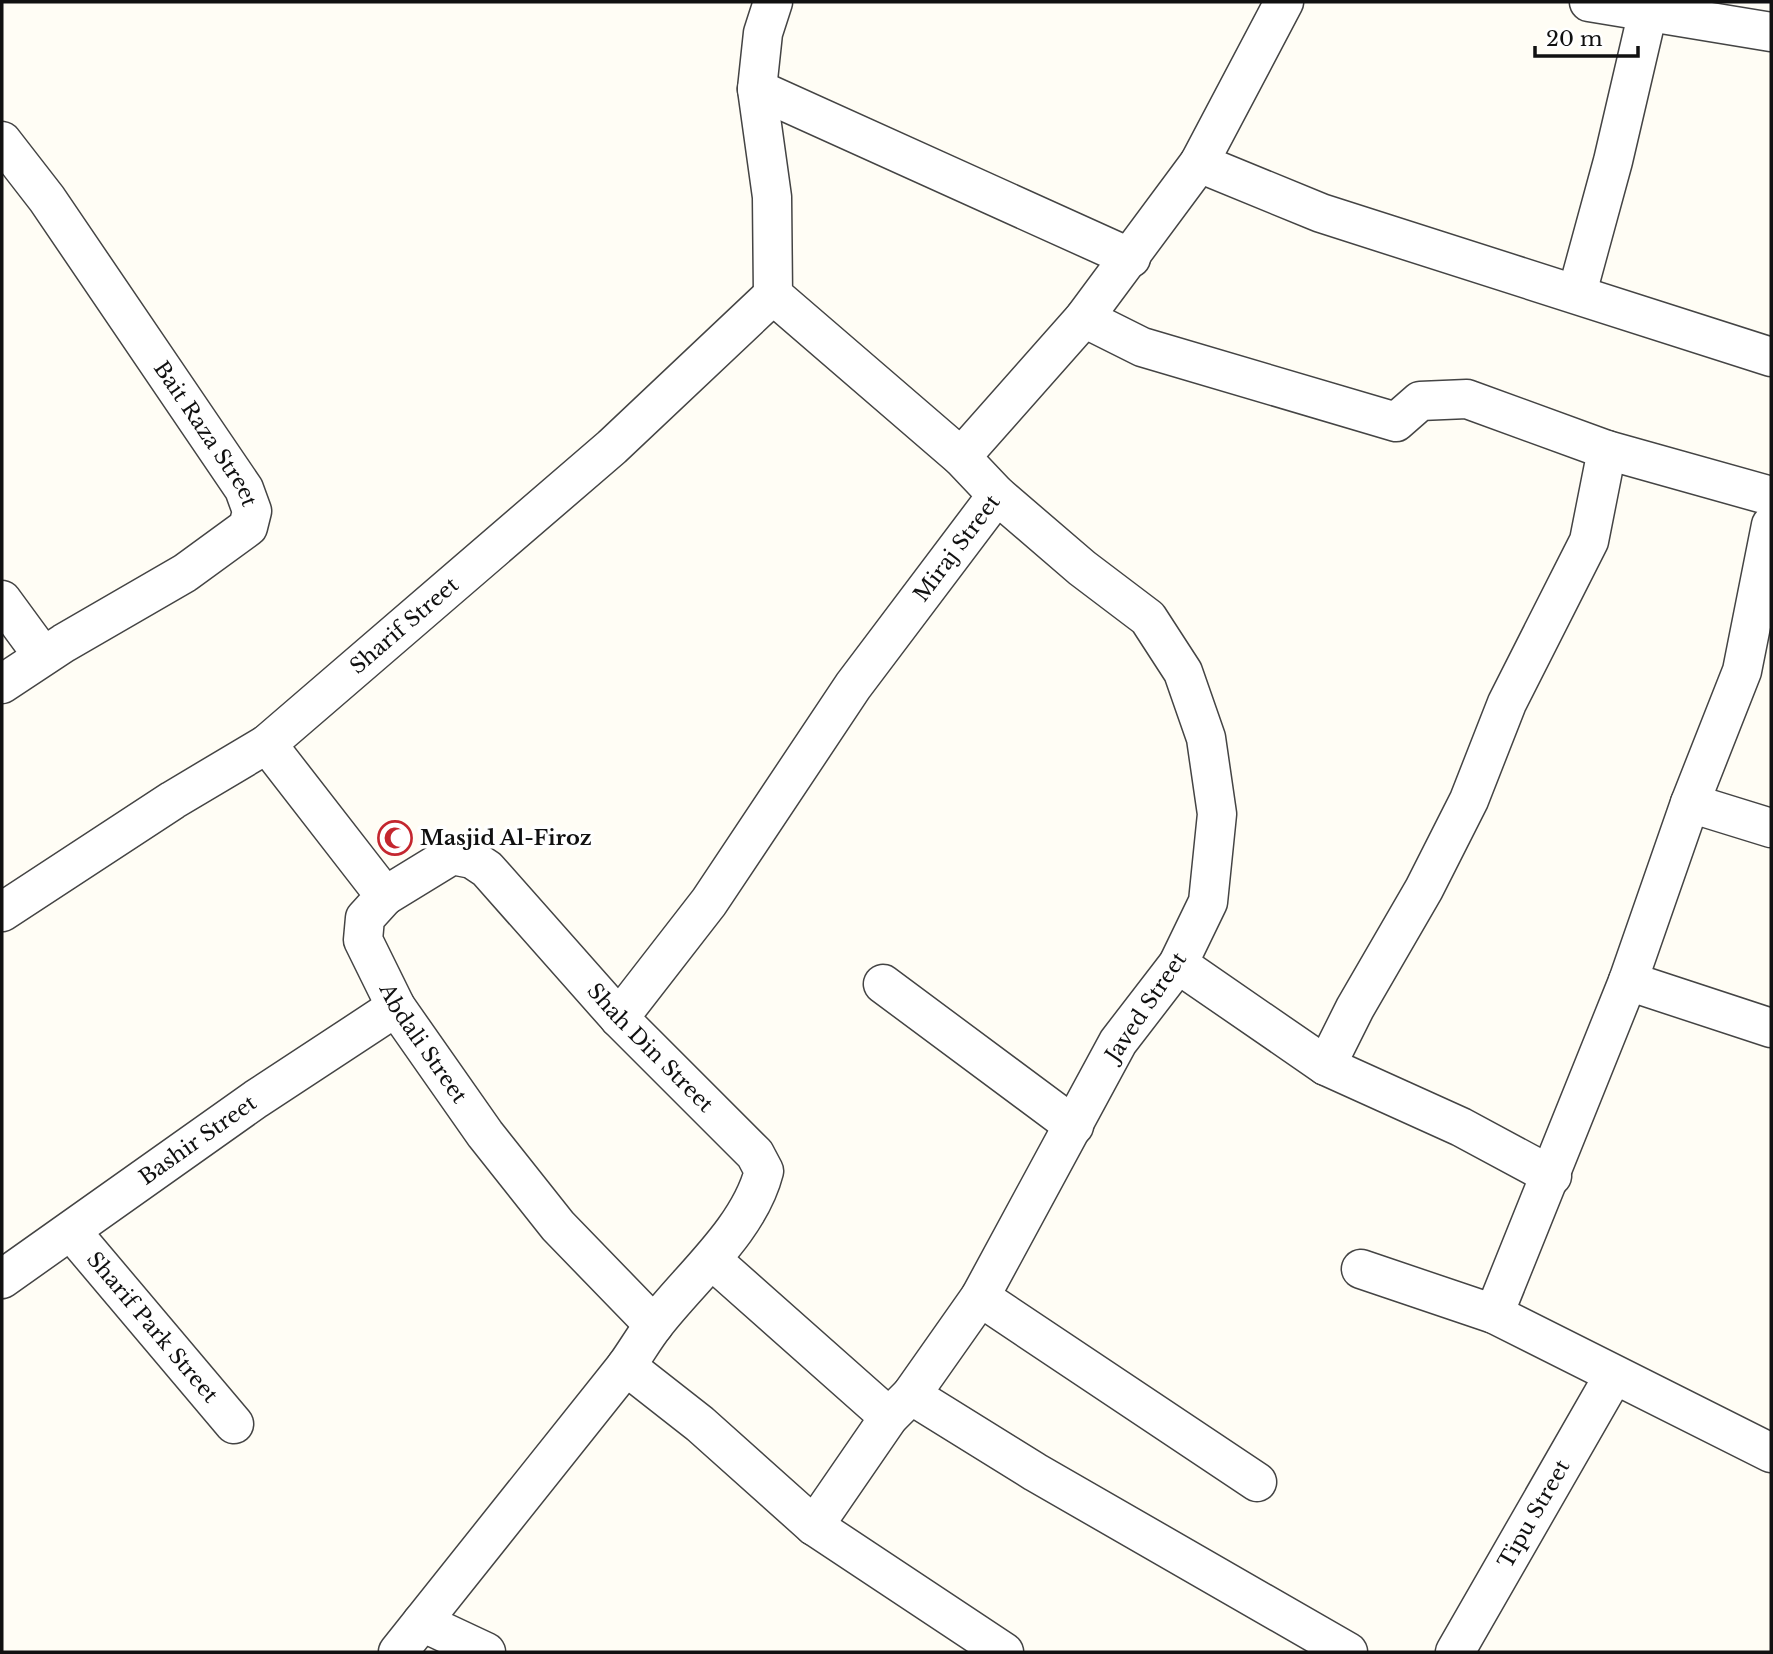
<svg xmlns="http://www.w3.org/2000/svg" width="1773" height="1654" font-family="'Libre Baskerville',serif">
<rect width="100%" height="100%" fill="#fffdf5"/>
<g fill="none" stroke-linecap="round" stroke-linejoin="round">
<!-- minor casing -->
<g stroke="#444" stroke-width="41">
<g id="minor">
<path d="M773,2L763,33L757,89L772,197L773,295L961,457L997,495L1082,568L1148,618L1183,672L1206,738L1217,814L1208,902L1178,964L1118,1042L980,1297L911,1395L889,1417L814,1526"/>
<path d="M1589,2L1771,32"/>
<path d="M757,89L1131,258"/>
<path id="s1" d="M2,141L47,199L244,489L252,511L248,527L185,573L64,643L2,684"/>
<path d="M1199,163L1321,213L1771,357"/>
<path d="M1577,293L1613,161L1648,11"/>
<path d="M1084,318L1142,347L1396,422L1420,401L1467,399L1607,450L1589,541L1507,703L1469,800L1424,889L1355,1008L1326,1066"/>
<path d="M1607,450L1771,496"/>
<path d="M961,457L1084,318L1199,163L1284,2"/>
<path d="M2,600L43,656"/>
<path id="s2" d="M267,744L385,896L365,918L363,940L396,1007L485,1134L558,1226L654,1325"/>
<path d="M1690,803L1771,828"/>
<path id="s3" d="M385,896L452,855L472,859L487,869L619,1018L755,1154L764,1171C749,1230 690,1278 654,1325C644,1338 636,1352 626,1366L398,1652"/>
<path id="s4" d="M2,912L173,800L267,744L612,447L773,295"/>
<path d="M1178,964L1326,1066L1461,1127L1552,1176"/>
<path d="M1628,981L1771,1028"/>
<path d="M883,984L1074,1126"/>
<path id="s5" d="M619,1018L709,902L853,686L997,495"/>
<path id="s6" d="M71,1231L234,1424"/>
<path d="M712,1260L889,1417"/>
<path d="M1361,1269L1494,1314L1771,1453"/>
<path id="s7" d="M2,1279L256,1099L396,1007"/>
<path d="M980,1297L1257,1482"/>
<path d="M1494,1314L1628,981L1690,803L1742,671L1771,525"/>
<path d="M626,1366L700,1424L814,1526L1004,1652"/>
<path d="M911,1395L1035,1472L1348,1652"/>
<path d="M422,1622L486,1652"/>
<path id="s8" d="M1455,1652L1614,1375"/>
</g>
</g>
<!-- minor -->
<use href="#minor" stroke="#fff" stroke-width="38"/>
</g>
<!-- icons -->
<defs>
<g id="mosque-ring" transform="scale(1.75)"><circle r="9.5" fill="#fff" stroke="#c4262e" stroke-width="1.5"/><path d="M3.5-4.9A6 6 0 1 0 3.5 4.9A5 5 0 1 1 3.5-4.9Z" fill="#c4262e"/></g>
</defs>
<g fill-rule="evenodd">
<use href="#mosque-ring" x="395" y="838"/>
</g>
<g text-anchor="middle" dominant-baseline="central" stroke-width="7" stroke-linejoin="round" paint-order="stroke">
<!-- street labels -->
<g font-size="21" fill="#111" stroke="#fff">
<text stroke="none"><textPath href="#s1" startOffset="357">Bait Raza Street</textPath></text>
<text stroke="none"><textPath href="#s5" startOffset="579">Miraj Street</textPath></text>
<text stroke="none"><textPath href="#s4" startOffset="495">Sharif Street</textPath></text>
<text transform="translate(1146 1007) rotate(-56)">Javed Street</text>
<text stroke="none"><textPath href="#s2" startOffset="364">Abdali Street</textPath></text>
<text stroke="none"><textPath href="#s3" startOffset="359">Shah Din Street</textPath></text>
<text stroke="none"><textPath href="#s7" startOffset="240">Bashir Street</textPath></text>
<text stroke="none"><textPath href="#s6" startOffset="126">Sharif Park Street</textPath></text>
<text stroke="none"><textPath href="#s8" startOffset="159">Tipu Street</textPath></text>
</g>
<!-- poi labels -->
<g font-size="21" font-weight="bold" fill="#111" stroke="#fff" text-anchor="start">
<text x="420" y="838">Masjid Al-Firoz</text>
</g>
</g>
<!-- border -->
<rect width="1773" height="1654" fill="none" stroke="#111111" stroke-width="7"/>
<!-- scale -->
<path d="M1535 46v10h103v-10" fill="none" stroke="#111111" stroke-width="3.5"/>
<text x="1546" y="46" font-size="21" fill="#111111" stroke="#ffffff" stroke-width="5" paint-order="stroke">20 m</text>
</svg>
